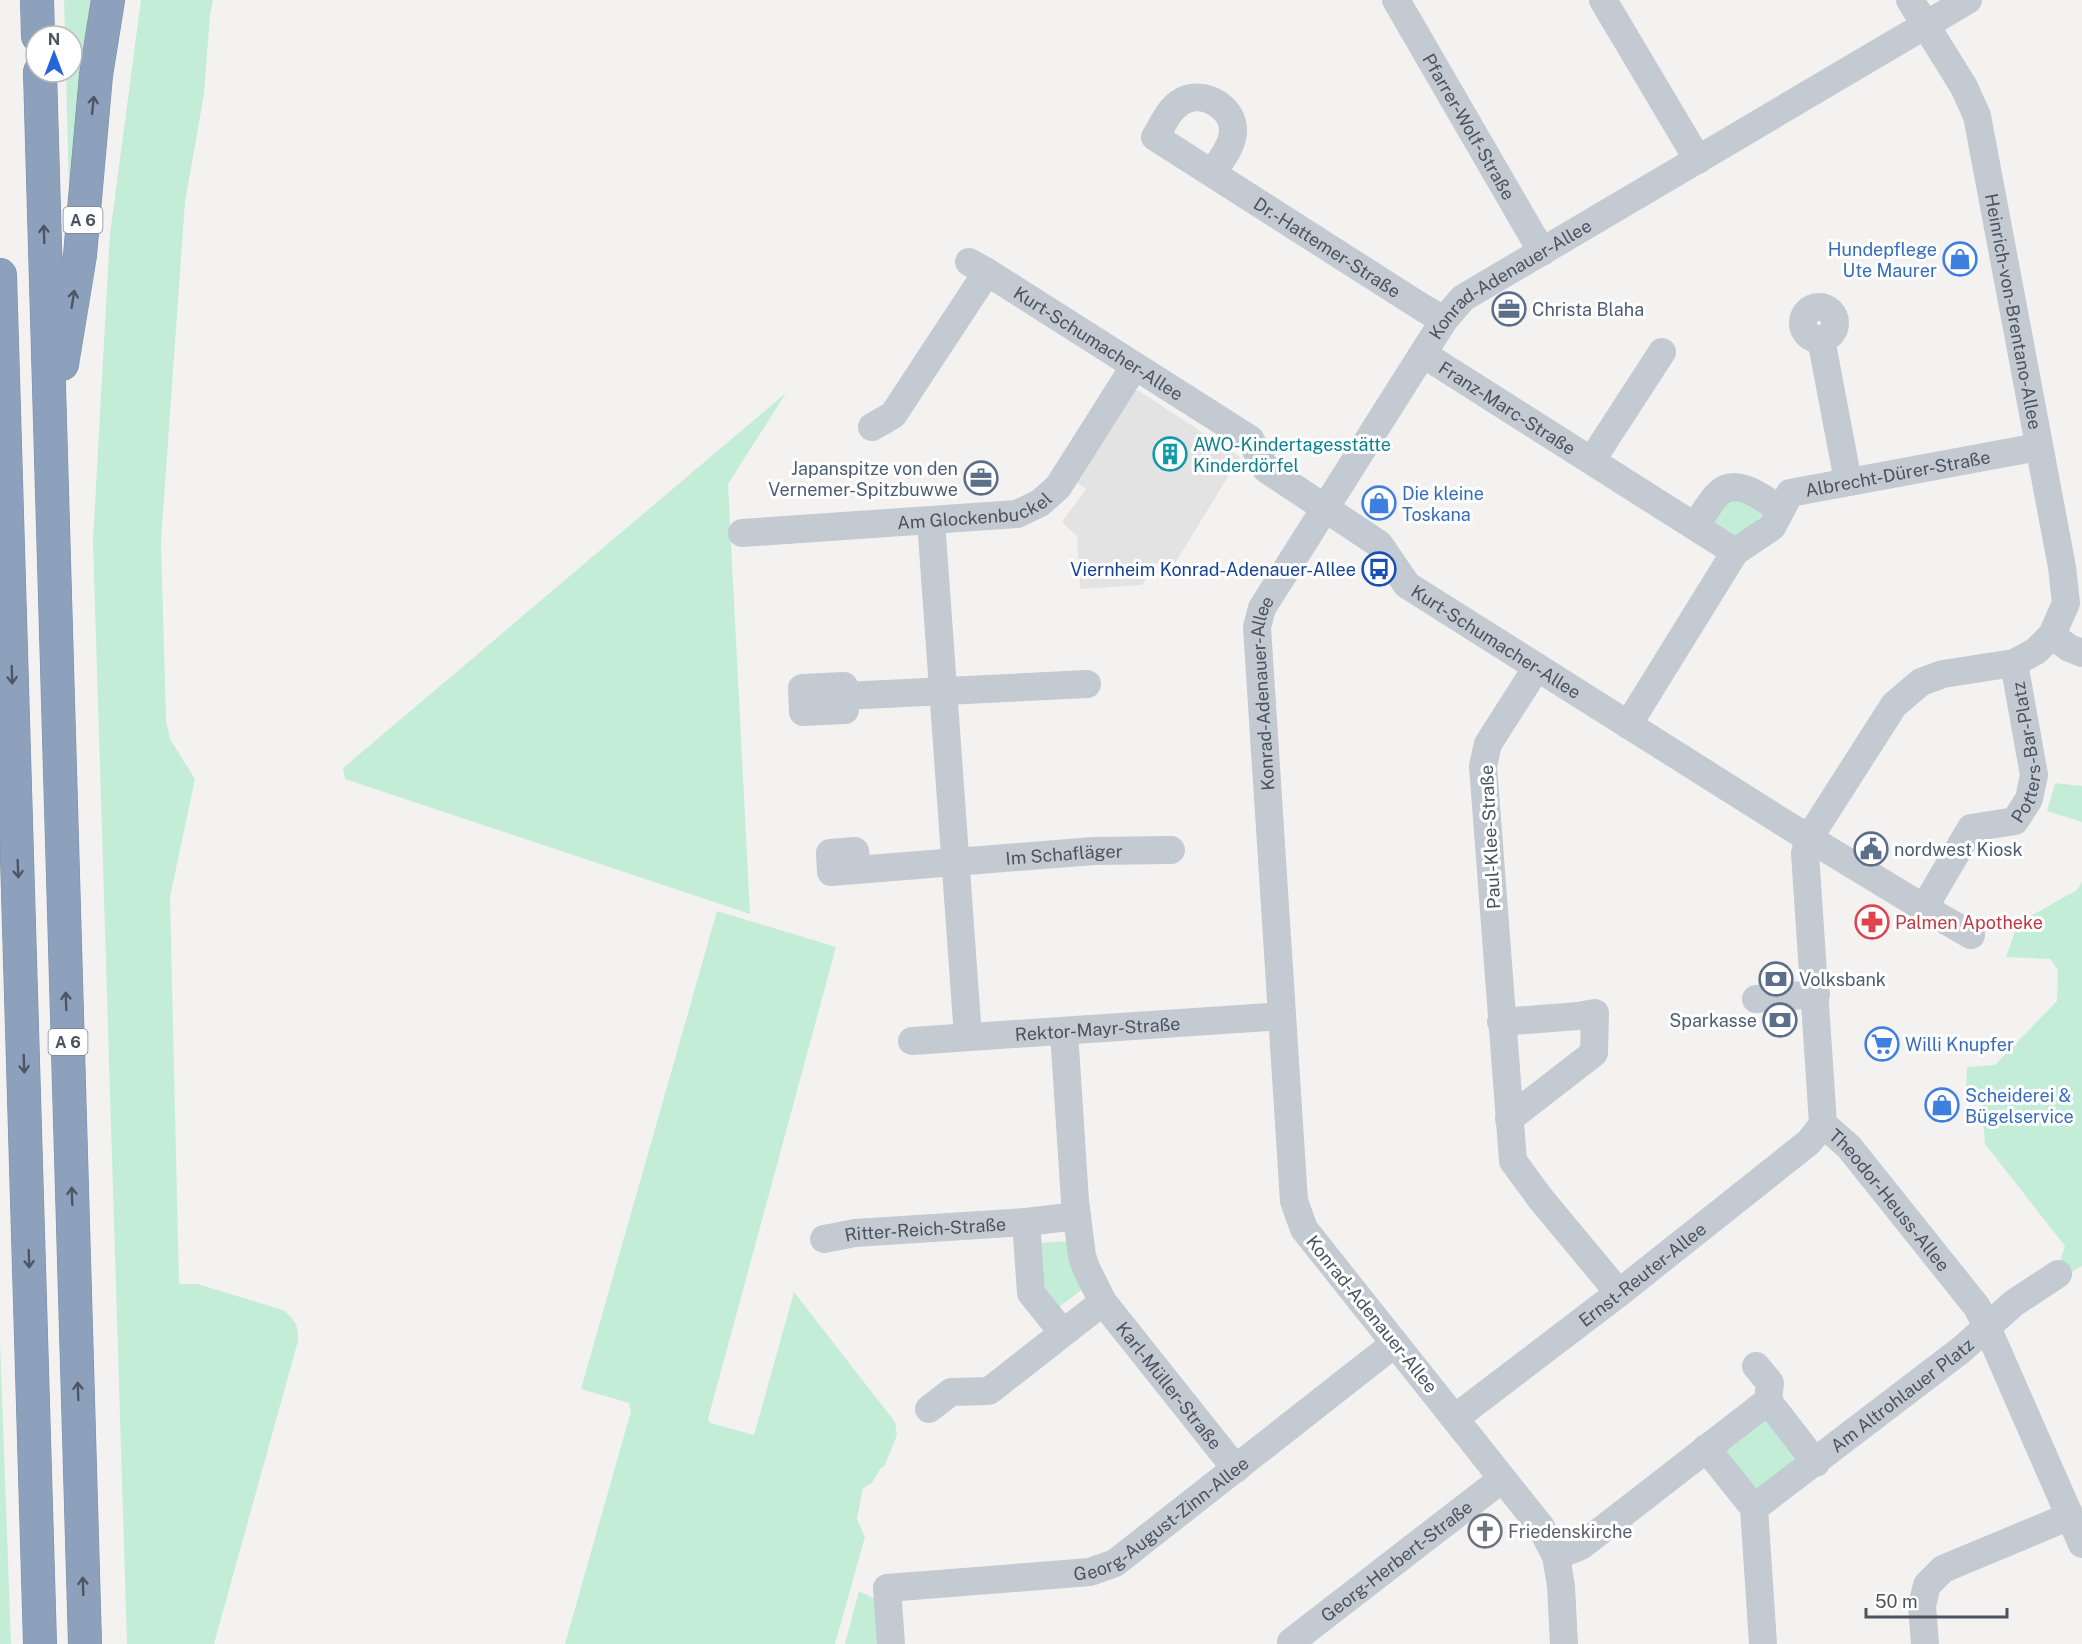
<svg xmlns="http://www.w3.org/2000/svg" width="2082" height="1644" font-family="'Public Sans',sans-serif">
<rect width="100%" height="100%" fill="#f3f2f1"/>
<!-- education -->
<path fill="#e4e3e3" d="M1133,391H1139L1240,457L1172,568L1156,563L1142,585L1080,589L1077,536L1062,522L1086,489L1074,481Z"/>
<!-- green -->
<path fill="#c4edd7" d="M64,0H97L70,231L66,72H72V36H65Z
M141,0H213L210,15L204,94L185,202L161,541L166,720L170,739L195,779L170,897L179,1284H197L283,1310C295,1319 299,1326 298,1341L214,1644H127L93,541L110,234Z
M786,393L728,484L750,914L345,779L343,768Z
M1725,497L1771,508L1734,541L1708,525Z
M2055,783L2082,786V822L2047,811Z
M2082,882V1266L2062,1278L2057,1271L2065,1246L1985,1144L1981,1089H1966L1967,1067L1995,1065L2057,1001L2058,970L2050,959L2006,957L2018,923L2077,890Z
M717,911L836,947L708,1419L710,1423L754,1435L794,1292L895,1422L897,1435L885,1465L880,1469L872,1483L863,1488L857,1519L865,1537L835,1644H565L631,1411L629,1403L581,1389Z
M1071,1241L1087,1286L1055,1310L1040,1291L1037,1243Z
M0,1340L11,1644H0Z
M1767,1411L1803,1458L1758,1491L1723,1448Z
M859,1591L879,1601L882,1644H845Z"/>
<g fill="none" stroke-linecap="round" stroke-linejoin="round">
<!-- highway casing -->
<g stroke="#788ba8" stroke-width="34">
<path id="highway" d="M37,0L38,36
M40,72L85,1644
M0,275L40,1644
M62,364L80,255L96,75L108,0"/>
</g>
<!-- minor -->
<g stroke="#c3cad2" stroke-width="28">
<path id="s1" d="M1396,0L1542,252"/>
<path d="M1603,0L1698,160"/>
<path id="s2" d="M1910,0L1964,87L1977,116L2062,567L2066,603L2052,635L2036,651L2014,663L1943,674L1921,682L1894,705L1809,838L1805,853L1823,1124L1849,1147L1977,1307L1987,1327L2082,1544"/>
<path id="s3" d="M1213,172C1220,161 1233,146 1233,131C1234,109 1207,92 1187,99C1170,105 1164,123 1155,137L1423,308L1444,320"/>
<path id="s4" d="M969,262L987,272L1250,439L1266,469L1379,544L1407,585L1784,823L1924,908L1971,828L2015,821L2029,799L2034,775L2014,663"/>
<circle cx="1819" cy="323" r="16"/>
<path d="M1821,339L1848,481"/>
<path id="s5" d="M1423,354L1735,552"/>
<path d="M872,427L893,415L987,272"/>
<path d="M1592,460L1662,352"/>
<path d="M931,521L968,1037"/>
<path d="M1695,526C1702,516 1709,504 1717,495C1735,475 1763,498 1780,509"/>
<path id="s6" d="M742,533L1017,514L1040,503L1058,487L1134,367"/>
<path d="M2052,635L2069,648L2082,653"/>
<path d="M1537,667L1488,744L1483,766L1513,1161L1540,1198L1619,1293"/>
<path d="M844,696V686L802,688L803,712L845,710L844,696L1087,684"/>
<path id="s7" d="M1628,725L1735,552L1772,527L1790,493L2038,447"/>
<path id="s8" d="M857,870L855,851L830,853L831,872L1093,851L1171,850"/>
<path d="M1924,908L1971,935"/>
<path d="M1756,999L1816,994"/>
<path d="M1501,1022L1578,1016L1595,1013L1594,1053L1509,1119"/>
<path id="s9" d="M1064,1032L1075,1201L1082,1256L1086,1268L1103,1302L1236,1469"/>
<path id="s10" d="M912,1041L1282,1016"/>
<path d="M1077,1216L1026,1222L1031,1293L1063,1333L1103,1302"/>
<path id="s11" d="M824,1239L855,1233L1026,1222"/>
<path d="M1756,1366L1770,1383L1768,1401"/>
<path d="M1768,1401L1816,1463"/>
<path d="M929,1409L951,1392L989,1391L1063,1333"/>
<path id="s12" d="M1455,1418L1619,1293L1809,1142L1823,1124"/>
<path d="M1706,1448L1754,1508L1763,1644"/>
<path id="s13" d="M1754,1508L1961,1350L2014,1303L2058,1274"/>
<path d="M1556,1556L1581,1546L1768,1401"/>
<path id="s14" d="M891,1644L887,1588L1090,1572L1115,1563L1394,1344"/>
<path id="s15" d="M1291,1644V1642L1502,1479"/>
<path id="s16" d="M1564,1644L1561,1586L1556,1556L1541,1527L1304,1229L1294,1201L1257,627L1262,608L1444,320L1463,298L1968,0"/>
<path d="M1925,1644L1922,1606L1927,1585L1943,1569L2070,1516"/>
</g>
<!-- highway -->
<use href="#highway" stroke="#8da0bc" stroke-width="33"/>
</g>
<!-- one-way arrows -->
<defs><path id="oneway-shaft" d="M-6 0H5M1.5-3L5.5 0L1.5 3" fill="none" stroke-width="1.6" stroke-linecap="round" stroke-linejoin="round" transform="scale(1.5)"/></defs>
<g stroke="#4d5763">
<use href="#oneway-shaft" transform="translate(93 105) rotate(-84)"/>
<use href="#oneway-shaft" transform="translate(44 234) rotate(-92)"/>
<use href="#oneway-shaft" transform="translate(73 299) rotate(-81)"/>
<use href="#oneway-shaft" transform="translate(12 675) rotate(88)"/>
<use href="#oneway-shaft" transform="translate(18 869) rotate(88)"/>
<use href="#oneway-shaft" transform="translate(66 1001) rotate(-92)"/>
<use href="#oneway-shaft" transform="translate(24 1064) rotate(88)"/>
<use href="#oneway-shaft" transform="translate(72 1196) rotate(-92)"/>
<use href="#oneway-shaft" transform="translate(29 1259) rotate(88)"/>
<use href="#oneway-shaft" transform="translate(78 1391) rotate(-92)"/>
<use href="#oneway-shaft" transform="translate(83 1586) rotate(-92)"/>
</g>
<!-- icons -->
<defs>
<g id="shop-ring" transform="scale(1.725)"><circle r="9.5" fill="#fff" stroke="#3f7fe0" stroke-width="1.5"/><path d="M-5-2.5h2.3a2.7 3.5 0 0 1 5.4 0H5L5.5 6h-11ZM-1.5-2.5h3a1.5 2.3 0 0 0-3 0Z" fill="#3f7fe0"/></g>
<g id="office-ring" transform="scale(1.725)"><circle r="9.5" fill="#fff" stroke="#5c6f8a" stroke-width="1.5"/><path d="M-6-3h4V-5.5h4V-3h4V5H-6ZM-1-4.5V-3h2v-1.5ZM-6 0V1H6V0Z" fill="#5c6f8a"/></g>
<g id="building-ring" transform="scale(1.725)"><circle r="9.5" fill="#fff" stroke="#0f9aa8" stroke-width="1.5"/><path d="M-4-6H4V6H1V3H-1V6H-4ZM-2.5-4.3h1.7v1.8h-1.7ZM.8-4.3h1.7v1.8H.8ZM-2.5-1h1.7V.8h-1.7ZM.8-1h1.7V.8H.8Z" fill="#0f9aa8"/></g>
<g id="bus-ring" transform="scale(1.725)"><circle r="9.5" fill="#fff" stroke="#1a4fb4" stroke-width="1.5"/><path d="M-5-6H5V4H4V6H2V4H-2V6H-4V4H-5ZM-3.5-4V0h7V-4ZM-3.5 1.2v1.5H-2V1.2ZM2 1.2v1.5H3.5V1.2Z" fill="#1a4fb4"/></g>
<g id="civic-ring" transform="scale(1.725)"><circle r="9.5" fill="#fff" stroke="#5c6f8a" stroke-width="1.5"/><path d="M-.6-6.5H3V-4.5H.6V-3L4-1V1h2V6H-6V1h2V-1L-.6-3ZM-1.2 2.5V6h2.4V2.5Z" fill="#5c6f8a"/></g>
<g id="pharmacy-ring" transform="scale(1.725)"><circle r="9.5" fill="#fff" stroke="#e0444e" stroke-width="1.5"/><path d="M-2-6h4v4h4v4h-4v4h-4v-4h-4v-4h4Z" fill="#e0444e"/></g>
<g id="bank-ring" transform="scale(1.725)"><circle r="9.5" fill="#fff" stroke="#5c6f8a" stroke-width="1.5"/><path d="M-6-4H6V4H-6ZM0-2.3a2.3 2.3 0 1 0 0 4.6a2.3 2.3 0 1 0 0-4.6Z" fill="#5c6f8a"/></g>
<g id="supermarket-ring" transform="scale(1.725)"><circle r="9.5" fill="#fff" stroke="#3f7fe0" stroke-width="1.5"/><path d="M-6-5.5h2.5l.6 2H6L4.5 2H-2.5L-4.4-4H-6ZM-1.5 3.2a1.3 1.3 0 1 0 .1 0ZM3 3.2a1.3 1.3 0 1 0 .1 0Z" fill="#3f7fe0"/></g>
<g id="church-ring" transform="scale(1.725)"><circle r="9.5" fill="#fff" stroke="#6b7280" stroke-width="1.5"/><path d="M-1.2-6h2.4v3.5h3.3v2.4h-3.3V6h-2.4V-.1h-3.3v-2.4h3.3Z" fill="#6b7280"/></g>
</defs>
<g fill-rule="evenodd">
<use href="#shop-ring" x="1960" y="259"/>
<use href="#office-ring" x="1509" y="309"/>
<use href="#building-ring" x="1170" y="454"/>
<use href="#office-ring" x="981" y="478"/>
<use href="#shop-ring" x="1379" y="503"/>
<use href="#bus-ring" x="1379" y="569"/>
<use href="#civic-ring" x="1871" y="849"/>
<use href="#pharmacy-ring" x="1872" y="922"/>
<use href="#bank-ring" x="1776" y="979"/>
<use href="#bank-ring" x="1780" y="1020"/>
<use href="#supermarket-ring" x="1882" y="1044"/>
<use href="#shop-ring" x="1942" y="1105"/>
<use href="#church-ring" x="1485" y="1531"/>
</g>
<g text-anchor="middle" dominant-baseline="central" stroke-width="6" stroke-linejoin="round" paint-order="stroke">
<!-- shield labels -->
<g fill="#fff" stroke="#80878e" stroke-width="1.5">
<rect x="63.5" y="207" width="39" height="26" rx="4.5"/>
<rect x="48.5" y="1029" width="39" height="26" rx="4.5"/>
</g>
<g font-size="16" font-weight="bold" fill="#4a535e">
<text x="83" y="220">A 6</text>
<text x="68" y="1042">A 6</text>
</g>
<!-- street labels -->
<g font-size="18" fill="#4a535e" stroke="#fff">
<text stroke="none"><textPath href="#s1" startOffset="146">Pfarrer-Wolf-Straße</textPath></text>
<text stroke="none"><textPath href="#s3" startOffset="366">Dr.-Hattemer-Straße</textPath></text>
<text stroke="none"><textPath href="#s16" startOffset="1545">Konrad-Adenauer-Allee</textPath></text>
<text stroke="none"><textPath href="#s2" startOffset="333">Heinrich-von-Brentano-Allee</textPath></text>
<text stroke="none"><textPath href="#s4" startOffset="153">Kurt-Schumacher-Allee</textPath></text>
<text stroke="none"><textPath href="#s5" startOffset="100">Franz-Marc-Straße</textPath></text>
<text stroke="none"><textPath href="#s7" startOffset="396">Albrecht-Dürer-Straße</textPath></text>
<text stroke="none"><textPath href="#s6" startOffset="234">Am Glockenbuckel</textPath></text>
<text stroke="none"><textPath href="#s4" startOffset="657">Kurt-Schumacher-Allee</textPath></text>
<text stroke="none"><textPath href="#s16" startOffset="1041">Konrad-Adenauer-Allee</textPath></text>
<text stroke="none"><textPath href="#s4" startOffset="1371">Potters-Bar-Platz</textPath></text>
<text transform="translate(1490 837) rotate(-93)">Paul-Klee-Straße</text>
<text stroke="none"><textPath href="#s8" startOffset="297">Im Schafläger</textPath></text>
<text stroke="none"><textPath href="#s10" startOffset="186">Rektor-Mayr-Straße</textPath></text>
<text stroke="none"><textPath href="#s2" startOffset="1389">Theodor-Heuss-Allee</textPath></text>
<text stroke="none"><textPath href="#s11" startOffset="102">Ritter-Reich-Straße</textPath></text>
<text stroke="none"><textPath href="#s12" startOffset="236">Ernst-Reuter-Allee</textPath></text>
<text transform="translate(1372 1314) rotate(51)">Konrad-Adenauer-Allee</text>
<text stroke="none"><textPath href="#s9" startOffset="382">Karl-Müller-Straße</textPath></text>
<text stroke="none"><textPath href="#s13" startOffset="186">Am Altrohlauer Platz</textPath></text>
<text stroke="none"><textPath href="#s14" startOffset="348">Georg-August-Zinn-Allee</textPath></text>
<text stroke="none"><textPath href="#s15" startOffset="135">Georg-Herbert-Straße</textPath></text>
</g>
<!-- shop labels -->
<g font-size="18" fill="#366cbe" stroke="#fff" text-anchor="start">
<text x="1937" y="249" text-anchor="end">Hundepflege<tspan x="1937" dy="21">Ute Maurer</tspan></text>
<text x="1402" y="493">Die kleine<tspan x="1402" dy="21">Toskana</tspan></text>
<text x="1905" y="1044">Willi Knupfer</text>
<text x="1965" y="1095">Scheiderei &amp;<tspan x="1965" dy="21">Bügelservice</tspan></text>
</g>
<!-- service labels -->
<g font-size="18" fill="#4e5e75" stroke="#fff" text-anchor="start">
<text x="1532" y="309">Christa Blaha</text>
<text x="958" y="468" text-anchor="end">Japanspitze von den<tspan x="958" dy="21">Vernemer-Spitzbuwwe</tspan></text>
<text x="1894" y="849">nordwest Kiosk</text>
<text x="1799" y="979">Volksbank</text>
<text x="1757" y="1020" text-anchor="end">Sparkasse</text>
</g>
<!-- culture labels -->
<g font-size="18" fill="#0d838f" stroke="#fff" text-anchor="start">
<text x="1193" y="444">AWO-Kindertagesstätte<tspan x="1193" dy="21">Kinderdörfel</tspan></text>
</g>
<!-- transit labels -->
<g font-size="18" fill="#164399" stroke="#fff" text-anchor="end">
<text x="1356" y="569">Viernheim Konrad-Adenauer-Allee</text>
</g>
<!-- health labels -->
<g font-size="18" fill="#be3a42" stroke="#fff" text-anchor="start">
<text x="1895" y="922">Palmen Apotheke</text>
</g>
<!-- worship labels -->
<g font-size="18" fill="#5b616d" stroke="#fff" text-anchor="start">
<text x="1508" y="1531">Friedenskirche</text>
</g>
</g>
<!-- north arrow -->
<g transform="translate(54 54)"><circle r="28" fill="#ffffff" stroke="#b7babf" stroke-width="1.5"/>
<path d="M0-4.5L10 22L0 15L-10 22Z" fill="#2565da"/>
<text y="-9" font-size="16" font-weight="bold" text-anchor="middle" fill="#4a535e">N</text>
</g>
<!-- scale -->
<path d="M1866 1608v9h141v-9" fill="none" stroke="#4a535e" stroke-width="3"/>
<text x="1875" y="1608" font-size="18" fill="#4a535e" stroke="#ffffff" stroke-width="4.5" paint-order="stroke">50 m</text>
</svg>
